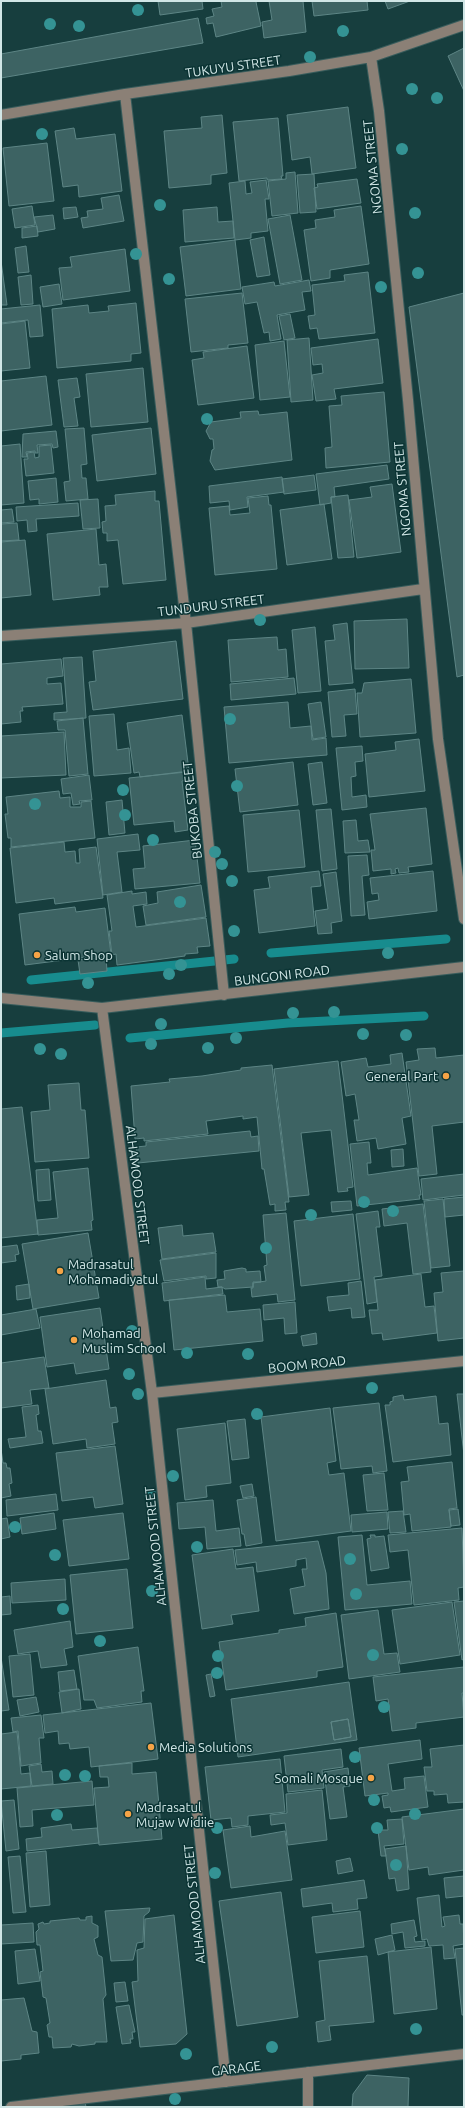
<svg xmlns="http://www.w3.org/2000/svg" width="465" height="2108" font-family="Ubuntu,sans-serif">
<rect width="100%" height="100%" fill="#173e3e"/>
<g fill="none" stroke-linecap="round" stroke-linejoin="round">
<!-- stream -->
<path stroke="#178c8e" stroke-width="9" d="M271,953L446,939
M31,980L234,959
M1,1033L95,1025
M130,1038L288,1023L424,1016"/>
</g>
<!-- building -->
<path fill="#3d6363" stroke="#5d8585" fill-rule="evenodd" d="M158,1H202L203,9L160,15Z
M221,1H258L256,2L261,26L216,37L213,23L207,24L206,18L214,16L212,9L222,7Z
M269,1H303L306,32L264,38L262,22L272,20Z
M312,1H367L368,10L314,16Z
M385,1H410L388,9Z
M198,18L203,43L1,78V54Z
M464,48V91L448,56Z
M348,107L356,168L312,174L310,157L292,160L287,115Z
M222,115L227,173L211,175V184L169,188L164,131L202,128L201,117Z
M278,118L283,176H281L282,179L267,180V178L239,181L233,122Z
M74,128L76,139L115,134L122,191L79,197L78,185L63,187L55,131Z
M47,143L54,201L9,206L3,148Z
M295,172L298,213L272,216L268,181L286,179V173Z
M314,174L316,212L300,213L297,175Z
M357,179L361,203L317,209L314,188L318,187L317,184Z
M266,180L269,199H265L268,231L251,233V238L235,240L229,183L245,181L246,194L252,193L250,182Z
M119,195L124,221L83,228L81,218L88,217L87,211L103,209L101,198Z
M32,206L35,225L15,228L12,209Z
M361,206L369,264L330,270V278L311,281L304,230L316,228L315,220L335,217L334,210Z
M76,207L78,217L64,219L63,208Z
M217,207L218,222L233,221L234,238L185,242L183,210Z
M53,215L55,229L38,232L34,217Z
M290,215L302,280L280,284L268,219Z
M37,226L38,236L22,238V228Z
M264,237L270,275L257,277L250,240Z
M235,240L241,289L186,296L180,247Z
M26,246L29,272L18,273L15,248Z
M125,249L130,291L63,300L59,268L72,267L70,257Z
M1,261L7,305H1Z
M368,272L375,333L319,339L317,328L310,329L308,316L315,315L312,285L345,281L344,275Z
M31,275L33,304L21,305L18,277Z
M309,280L311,291L302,292L305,310L277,315L281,339L270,341L269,332L264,333L257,302L245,304L242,287L274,282L275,286Z
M59,284L62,304L43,307L40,287Z
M242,293L248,343L228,345V348L191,352L185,299Z
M464,293V675L457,677L409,307Z
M136,303L141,353L131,354V361L57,368L52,309L88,305L89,313L109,311L108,306Z
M40,305L43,336L30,337L28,320L1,323V309Z
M290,314L295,338L284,340L279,316Z
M25,321L30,368L1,371V324Z
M309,338L313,400L291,402L287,340Z
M378,339L383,383L334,389L336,399L316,401L312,375L323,373L322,364L313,365L311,348Z
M284,341L290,397L260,400L255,345Z
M247,346L254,398L198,405L192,360L204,358L203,352Z
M143,368L148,422L91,427L86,374Z
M46,376L52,425L1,431V381Z
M77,378L80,397L74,398L78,426L64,427L58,380Z
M384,392L390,462L326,468L325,448L332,447L329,406L342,405L341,396Z
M258,411L259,415L287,412L292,460L215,470L210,461L212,450L214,449L213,439H210L206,431L211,422L241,418L240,412Z
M84,428L87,464L81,465L82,478H86L88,499L66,501L64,482L70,481L65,429Z
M151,428L156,474L97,481L92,435Z
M56,431L58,447L53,448L52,444L37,445L38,453H35V451L26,452L27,457H22L23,434Z
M1,443V446L20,444L24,503L1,505Z
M51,445L54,473L26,476L24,459H28L27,453L34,452L35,458L39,457V446Z
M387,465L389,479L334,487L335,497H331V503L320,505L316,474Z
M314,475L316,490L284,494L282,479Z
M282,477L284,492L247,497L248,507L230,510L229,501L210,503L209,486Z
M56,478L58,502L39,504V499L30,500L28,481Z
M392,484L401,552L357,558L349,500L372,497L370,487Z
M155,491V501H159L166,580L123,584L118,540L107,541V533H103L102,522L106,521L105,506L116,505L115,495Z
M348,495L354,557L338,558L331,497Z
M268,496L269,505H271L277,569L215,575L209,508L229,506L230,515L250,513L248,498Z
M98,499L100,528L83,529L80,500Z
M78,503L79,516L36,519L37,531L28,532L27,520L17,521L16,507Z
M324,504L332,559L287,565L280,510Z
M12,509L14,522L1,523V510Z
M17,523L19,540L1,541V524Z
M96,529L99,565L106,564L108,587H99L100,595L53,600L47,534Z
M25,540L31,595L1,598V542Z
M407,619L409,668L355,669L354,621Z
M347,623L353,683L329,685L325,641L335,640L333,625Z
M315,627L321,691L298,693L292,630Z
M277,637L278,650L286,649L288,677L231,682L228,640Z
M176,641L183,699L93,710L89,682L96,681L93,651Z
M82,657L86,718L54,720V713L67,712L63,658Z
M61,659L63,676L47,678V684L61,683L63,704L22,707L23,711H20L21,722L1,724V664Z
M294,678L296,694L231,700L230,684Z
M411,679L416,733L360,737L357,693H362L364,683Z
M355,689L357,714L344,715L346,736L332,737L328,692Z
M288,702L290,728L311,726L312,740L326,738L327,755L229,763L224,707Z
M321,702L326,737L313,739L308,704Z
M114,714L117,750L129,748L131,773L94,776L89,716Z
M182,715L189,771L140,777L139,772L134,773L127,723Z
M83,718L88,774L69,776L65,730H58L57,721Z
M64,732L66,775L1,778V736Z
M419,739L425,791L369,797L365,754L396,750L395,742Z
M362,746L363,761L355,762L356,776L351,777L352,797L366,795L367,807L342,810L336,748Z
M293,762L298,805L240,812L235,769Z
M322,762L327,803L313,805L308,764Z
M186,772L189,773V780L182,781L188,830L175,832L174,821L134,825L129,778Z
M89,775L92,800L79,801L80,804L73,805L71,793L63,794L61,779Z
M59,791L60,798L70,797V807H81V802L91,801L95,838L11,847V838H8L5,814H8L6,797Z
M122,800L125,833L109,835L106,802Z
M426,808L432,864L408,867L409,872L399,873L398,868L395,869L396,873L391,874V869L373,871L371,850H375L370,814Z
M331,809L337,869L322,871L316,810Z
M299,810L305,867L248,872L243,815Z
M356,820L358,841L368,840L370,852L345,853L343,821Z
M138,834L140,850L117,852L122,892L103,895L97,839Z
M195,840L200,883L135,889L133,869L145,868L143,846Z
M64,842L65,852L75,851L76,863H80L79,849L96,847L103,898L55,904L54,898L16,903L10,848Z
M367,855L369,875L362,876L365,915L351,916L348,856Z
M319,871L321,886L311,887L315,926L259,933L254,890L270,888L268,877Z
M433,871L437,911L369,919L367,902L379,900L378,893L372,894L370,878Z
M336,872L342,921L331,923L332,933L318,934L315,911L328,909L323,874Z
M201,885L206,917L146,925L143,906L158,903L157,892Z
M132,891V894L146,892L147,904L133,906L136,927L206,918L210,946L197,947L198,953L185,954V956L117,965L116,954L112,955L109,931H112L107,895Z
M75,907L76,912L105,908L111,954L25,965L19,914Z
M106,957L107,971L80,974L78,960Z
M435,1048L436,1058L464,1055V1122L432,1126L437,1174L419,1176L406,1062L419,1060L417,1049Z
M402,1053L411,1116L402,1118L406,1144L378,1149L376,1138L357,1141L354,1120H359L355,1094L346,1096L341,1062L366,1058L368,1067L391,1064L390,1055Z
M338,1061L353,1187L347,1188L348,1191L338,1192L331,1130L301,1133L309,1195L289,1197L274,1069Z
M272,1065L289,1202H285L286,1210L275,1211V1204L270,1205L264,1169H262L257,1117L243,1119V1116L206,1121L208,1134L144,1141V1138L135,1139L131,1086L170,1082L169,1079L202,1076L241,1070V1068Z
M79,1083L81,1110H85L89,1158L35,1162L31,1112L50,1110L48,1085Z
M22,1107L38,1234L1,1238V1109Z
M250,1131L251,1137L258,1136L259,1151L138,1163L136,1147L146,1146V1142Z
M369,1142L371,1163H367L368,1175L417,1168L421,1195H419L420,1199L357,1206L350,1144Z
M403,1149L404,1166L392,1167L391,1150Z
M88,1168L93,1220L91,1221L92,1230L38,1235L37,1220L58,1218L53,1172Z
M49,1169L51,1200L38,1201L36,1170Z
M464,1174V1195L423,1200L421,1179Z
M464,1197V1215L445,1217L444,1199Z
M443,1199L450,1266L431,1268L424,1201Z
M351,1201L352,1210L332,1212L331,1202Z
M423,1204L431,1272L413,1274L407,1223L384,1226L382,1209Z
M378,1211L380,1227H376L382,1276L374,1277L377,1302L367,1304L356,1214Z
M286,1213L295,1300L278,1302L277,1294L252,1297L251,1288H253V1283L266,1281L264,1266L267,1265L263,1215Z
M353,1214L360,1279L301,1286L294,1221Z
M182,1225L183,1236L213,1233L216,1252L162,1259L158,1228Z
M88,1233L99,1298L33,1309L22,1244Z
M17,1245L19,1254L15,1255L16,1261L1,1263V1247Z
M216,1253V1278L206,1279V1276L164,1281L160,1260Z
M242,1268L246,1269V1272L260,1271L261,1282H253V1287L225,1289L222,1287H218L217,1280L225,1279L224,1271Z
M464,1271V1338L438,1341L434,1293L443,1292L441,1273Z
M421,1274L425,1307L434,1306L437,1333L383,1340L382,1333L372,1334L369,1310H378L375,1280Z
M205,1277L206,1289L222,1287L223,1294L164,1301L162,1283Z
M361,1281L365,1317L352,1318L351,1308L329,1311L327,1297L349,1295L348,1283Z
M29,1284L30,1298L17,1300L16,1286Z
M225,1295L227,1312L260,1309L263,1341L174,1350L169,1300Z
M295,1302L297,1333L285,1334L284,1318L264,1320L263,1305Z
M100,1308L109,1369L76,1374L74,1363L47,1367L40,1317Z
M36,1309L40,1328L1,1335V1315Z
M316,1333L317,1344L303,1346L301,1336Z
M44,1357L49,1388L30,1390L32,1404L1,1408V1363Z
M106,1380L110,1408L116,1407L118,1422L112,1423L115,1444L87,1448L86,1439L53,1444L45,1389Z
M457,1394H464V1455Z
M403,1395L404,1400L436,1396L439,1424L448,1423L451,1455L393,1462L385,1405H390V1402L393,1401V1397Z
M379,1403L387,1471L373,1473L372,1466L341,1469L333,1408Z
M38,1405L39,1414L36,1415L38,1431H41L43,1443L10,1448L8,1439L26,1437L22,1407Z
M330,1408L336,1461L327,1463L329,1475L344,1473L351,1531L276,1541L261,1417Z
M245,1419L249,1458L232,1460L227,1421Z
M225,1423L231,1483L206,1486L207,1497L185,1500L177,1429Z
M115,1446L123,1504L95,1508L93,1497L62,1501L56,1453Z
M1,1449L3,1463H6L7,1468H10L12,1483L9,1484L11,1496L1,1498Z
M452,1462L457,1508L449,1509L451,1527L412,1531L410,1514L404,1515L401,1482L409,1481L407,1467Z
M384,1473L388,1510L367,1511L363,1475Z
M252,1484L254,1496L243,1498L240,1486Z
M56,1494L58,1510L7,1516L6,1500Z
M256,1497L262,1543L246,1546L244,1534H242L237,1500Z
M213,1500L216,1531L239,1528L241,1546L207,1549L205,1527L179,1529L177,1503Z
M458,1509L460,1525L451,1526L449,1510Z
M403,1511L406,1532L390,1533L388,1512Z
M387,1512L388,1529L352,1532L351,1515Z
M54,1513L56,1529L22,1534L20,1518Z
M123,1513L129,1559L69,1566L63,1520Z
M7,1518L10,1537L1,1539V1519Z
M462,1528L464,1587L458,1588L459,1600L414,1605L408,1550L390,1552L388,1535Z
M362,1535L367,1585L410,1581L412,1604L345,1610L338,1537Z
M370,1535H375V1537L384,1536L389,1568L371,1571L367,1539L371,1538Z
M318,1541L326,1573L329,1609L294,1614L290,1589L305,1586L302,1569H307L306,1558L296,1560V1566L257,1572L256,1562L237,1565L235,1550Z
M233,1549L236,1569L253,1567L259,1611L231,1615L233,1624L202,1629L192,1555Z
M127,1569L133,1628L76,1634L70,1575Z
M65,1579L66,1600L12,1603L11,1583Z
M10,1596L11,1614L1,1615V1597Z
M464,1601V1659L462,1660L454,1602Z
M452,1602L460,1655L400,1664L392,1610Z
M378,1610L384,1654L397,1653L400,1672L349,1679L341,1615Z
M336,1613L343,1667L317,1671V1677L226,1690L219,1642L279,1633V1630L306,1626L305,1618Z
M70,1621L73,1647L64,1649L67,1665L41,1668L38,1651L18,1654L14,1630Z
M138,1647L144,1691H141L142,1702L97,1708L94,1700H84L78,1656Z
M30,1654L34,1695L13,1697L9,1656Z
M1,1657L9,1710L1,1711Z
M464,1667V1693H462L464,1717L416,1723V1728L392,1731L388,1699L376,1701L373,1677Z
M74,1670L77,1689L60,1691L58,1672Z
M211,1674L215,1696L210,1697L206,1675Z
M349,1682L357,1740L238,1757L231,1699ZM348,1719L351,1737L334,1740L331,1722Z
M79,1689L81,1709L62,1713L59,1692Z
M36,1697L39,1712L20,1716L17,1700Z
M151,1703L158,1759L91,1767L89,1747L70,1749L69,1743L59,1744L58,1731L45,1733L43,1715Z
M41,1715L44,1738H39L41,1763L21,1766L18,1731L13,1732L11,1718Z
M348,1719L351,1737L334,1740L331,1722Z
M17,1732L21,1774L30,1773L31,1786L1,1789V1734Z
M420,1740L422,1759L388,1764L392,1791L405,1789L404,1778L424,1776L428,1807L391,1812L390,1807L384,1808L382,1796L388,1795V1793L365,1796L359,1748Z
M464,1745V1802L448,1803L447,1794L434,1795V1791H427L424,1767H432L430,1749Z
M341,1749L343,1767L322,1770L324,1788L288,1792L284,1756Z
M280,1759L285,1812L248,1816V1825L232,1827L231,1818L211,1820L205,1767Z
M132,1763V1774L156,1772L162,1839L99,1845L94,1788L109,1787L108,1777H100L99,1766Z
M41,1764L42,1772L52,1771L53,1784L32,1786L29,1766Z
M348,1768L350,1786L343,1787L347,1817L330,1819L324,1772Z
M92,1781L94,1805L32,1810L33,1826L20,1827L17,1788Z
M322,1790L327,1840L288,1845L285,1823L271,1825L270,1815L287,1813L286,1794Z
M14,1800L19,1849L6,1851L1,1801Z
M464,1809V1870L429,1875L428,1867L409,1870L402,1817Z
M402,1819L404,1844L384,1846L386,1856H381L378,1830H388L387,1820Z
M71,1824L72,1830L97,1828L99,1843L27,1851L26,1839L42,1837L41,1828Z
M250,1826L251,1837L285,1831L292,1880L231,1888L223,1830Z
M406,1846L409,1889L397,1891L395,1878L389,1879L385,1849Z
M46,1851L50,1905L30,1907L26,1853Z
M20,1856L26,1912L13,1913L8,1857Z
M350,1858L353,1871L338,1874L336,1861Z
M464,1876V1896L446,1898L444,1878Z
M364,1880L367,1898L357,1899L358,1909L333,1912L332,1903L303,1907L301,1889Z
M281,1892L298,2017L237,2026L219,1901Z
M439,1895L442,1927L445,1926L443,1917L459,1915L460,1924H463L464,1944L453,1946L455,1958L444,1959L443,1945L429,1946L427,1939L422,1940L417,1898Z
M150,1908L149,1912L144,1916L143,1942L137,1943L133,1960L111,1961L105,1911Z
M360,1911L364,1947L316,1953L312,1917Z
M174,1915L187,2034L176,2044L140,2047L132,1982L138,1981L137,1950L144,1948L145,1919Z
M92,1916V1923L98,1926V1937L94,1939L98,1955L102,1957L106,1995L103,1999L107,2042H95V2044L79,2046L72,2044L71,2047L53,2048L52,2037H49L47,2025L50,2023L46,1998L43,1997L40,1972L43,1971L40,1945H37L36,1932L39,1929L38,1924L43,1922L44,1924L50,1923V1921L79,1918L80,1920H86V1917Z
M414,1920L417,1936L414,1937L415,1942L425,1941V1946L405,1948L403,1932L392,1934L391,1924Z
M33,1923L34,1942L1,1944V1925Z
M392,1935L395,1950L378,1955L375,1939Z
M431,1947L437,2009L394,2014L388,1952Z
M464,1948V2015H462L455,1949Z
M35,1949L40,1981L18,1984L15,1951Z
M367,1956L374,2022L329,2026L331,2040L318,2042L316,2022L325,2020L319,1961Z
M125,1982L128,2001L116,2002L114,1983Z
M24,1998L32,2031L37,2032L39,2053L21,2055V2059L1,2061V2000Z
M129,2005L135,2032H132L133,2039H130L131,2043L122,2044L116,2007Z
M367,2075L409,2078L408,2107H352L353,2094Z
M85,2102L86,2107H57Z"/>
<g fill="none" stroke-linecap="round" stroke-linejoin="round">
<!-- minor casing -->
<g stroke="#385c5c" stroke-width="12">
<path id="minor" d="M371,57L379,111L408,400L438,739L464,919
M125,94L186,623L224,995
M1,115L125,94L289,71L371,57L464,25
M1,636L186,623L423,589
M1,998L102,1008L464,967
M102,1008L152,1393L226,2082
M152,1393L464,1361
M11,2107L464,2054
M308,2107V2072"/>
</g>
<!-- minor -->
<use href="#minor" stroke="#8b8076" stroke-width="10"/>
</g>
<!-- trees -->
<g fill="#349394">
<circle cx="138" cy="10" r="6"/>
<circle cx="50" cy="24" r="6"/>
<circle cx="79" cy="26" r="6"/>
<circle cx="343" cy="31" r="6"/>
<circle cx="310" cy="57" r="6"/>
<circle cx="412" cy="89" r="6"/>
<circle cx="437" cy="98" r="6"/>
<circle cx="42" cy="134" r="6"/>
<circle cx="402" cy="149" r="6"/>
<circle cx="160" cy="205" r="6"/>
<circle cx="415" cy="213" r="6"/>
<circle cx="136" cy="254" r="6"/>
<circle cx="418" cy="273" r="6"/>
<circle cx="169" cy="279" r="6"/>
<circle cx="381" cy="287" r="6"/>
<circle cx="207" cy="419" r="6"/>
<circle cx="260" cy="620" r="6"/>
<circle cx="230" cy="719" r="6"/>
<circle cx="237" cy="786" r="6"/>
<circle cx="123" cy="790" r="6"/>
<circle cx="35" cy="804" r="6"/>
<circle cx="125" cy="815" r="6"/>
<circle cx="153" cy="840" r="6"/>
<circle cx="215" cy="852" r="6"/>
<circle cx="222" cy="864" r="6"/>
<circle cx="232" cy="881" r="6"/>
<circle cx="180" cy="902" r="6"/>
<circle cx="234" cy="931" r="6"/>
<circle cx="388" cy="953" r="6"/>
<circle cx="181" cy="965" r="6"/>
<circle cx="169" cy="974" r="6"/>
<circle cx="88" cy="983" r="6"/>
<circle cx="334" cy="1012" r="6"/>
<circle cx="293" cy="1013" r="6"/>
<circle cx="161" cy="1024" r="6"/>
<circle cx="363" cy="1034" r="6"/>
<circle cx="406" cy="1035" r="6"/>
<circle cx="236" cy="1038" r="6"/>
<circle cx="151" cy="1044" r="6"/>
<circle cx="208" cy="1048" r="6"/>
<circle cx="40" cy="1049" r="6"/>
<circle cx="61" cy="1054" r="6"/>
<circle cx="364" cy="1202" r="6"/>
<circle cx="393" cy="1211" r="6"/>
<circle cx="311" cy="1215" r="6"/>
<circle cx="266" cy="1248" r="6"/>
<circle cx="132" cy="1331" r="6"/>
<circle cx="187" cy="1353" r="6"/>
<circle cx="248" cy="1354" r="6"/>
<circle cx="129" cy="1374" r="6"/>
<circle cx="372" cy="1388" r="6"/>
<circle cx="138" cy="1394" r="6"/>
<circle cx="257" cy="1414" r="6"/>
<circle cx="173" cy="1476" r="6"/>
<circle cx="150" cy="1494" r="6"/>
<circle cx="15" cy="1527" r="6"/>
<circle cx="197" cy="1547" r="6"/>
<circle cx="55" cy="1555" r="6"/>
<circle cx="350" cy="1559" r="6"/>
<circle cx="152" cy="1591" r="6"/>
<circle cx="356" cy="1594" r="6"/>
<circle cx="63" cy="1609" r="6"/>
<circle cx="100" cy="1641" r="6"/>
<circle cx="373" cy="1655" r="6"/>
<circle cx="218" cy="1656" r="6"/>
<circle cx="217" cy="1673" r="6"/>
<circle cx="384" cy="1707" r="6"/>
<circle cx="355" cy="1757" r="6"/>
<circle cx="65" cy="1775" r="6"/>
<circle cx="85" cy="1776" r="6"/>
<circle cx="374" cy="1800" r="6"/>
<circle cx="415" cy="1814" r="6"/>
<circle cx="57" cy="1815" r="6"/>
<circle cx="217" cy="1828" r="6"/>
<circle cx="377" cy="1828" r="6"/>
<circle cx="396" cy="1865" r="6"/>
<circle cx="215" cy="1873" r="6"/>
<circle cx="416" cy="2029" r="6"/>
<circle cx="272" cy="2047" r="6"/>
<circle cx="186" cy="2054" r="6"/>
<circle cx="175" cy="2099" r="6"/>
</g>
<!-- markers -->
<g fill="#f5a346" stroke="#0b3434" stroke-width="1.5">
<circle cx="37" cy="955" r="4"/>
<circle cx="446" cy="1076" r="4"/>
<circle cx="60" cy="1271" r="4"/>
<circle cx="74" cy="1340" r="4"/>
<circle cx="151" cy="1747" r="4"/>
<circle cx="371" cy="1778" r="4"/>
<circle cx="128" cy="1814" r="4"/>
</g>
<g text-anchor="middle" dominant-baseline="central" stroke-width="3" stroke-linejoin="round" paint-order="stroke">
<!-- street labels -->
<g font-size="13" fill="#d1e6e6" stroke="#0b3434">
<text transform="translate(233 66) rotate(-8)">TUKUYU STREET</text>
<text transform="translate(372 167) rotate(-96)">NGOMA STREET</text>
<text transform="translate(402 489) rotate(-95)">NGOMA STREET</text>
<text transform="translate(211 605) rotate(-7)">TUNDURU STREET</text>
<text transform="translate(192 810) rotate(-96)">BUKOBA STREET</text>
<text transform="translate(282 975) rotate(-7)">BUNGONI ROAD</text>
<text transform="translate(138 1185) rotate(83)">ALHAMOOD STREET</text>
<text transform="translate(307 1364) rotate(-6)">BOOM ROAD</text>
<text transform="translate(155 1546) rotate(-96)">ALHAMOOD STREET</text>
<text transform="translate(194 1904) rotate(-96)">ALHAMOOD STREET</text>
<text transform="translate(236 2068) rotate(-7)">GARAGE</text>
</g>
<!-- poi labels -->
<g font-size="13" fill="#d1e6e6" stroke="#0b3434" text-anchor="start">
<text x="45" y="955">Salum Shop</text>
<text x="438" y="1076" text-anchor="end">General Part</text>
<text x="68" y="1264">Madrasatul<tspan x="68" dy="15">Mohamadiyatul</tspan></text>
<text x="82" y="1333">Mohamad<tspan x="82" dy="15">Muslim School</tspan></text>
<text x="159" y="1747">Media Solutions</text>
<text x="363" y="1778" text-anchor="end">Somali Mosque</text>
<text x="136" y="1807">Madrasatul<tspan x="136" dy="15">Mujaw Widiie</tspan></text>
</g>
</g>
<!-- border -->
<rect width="465" height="2108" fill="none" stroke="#d1e6e6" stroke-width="4"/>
</svg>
